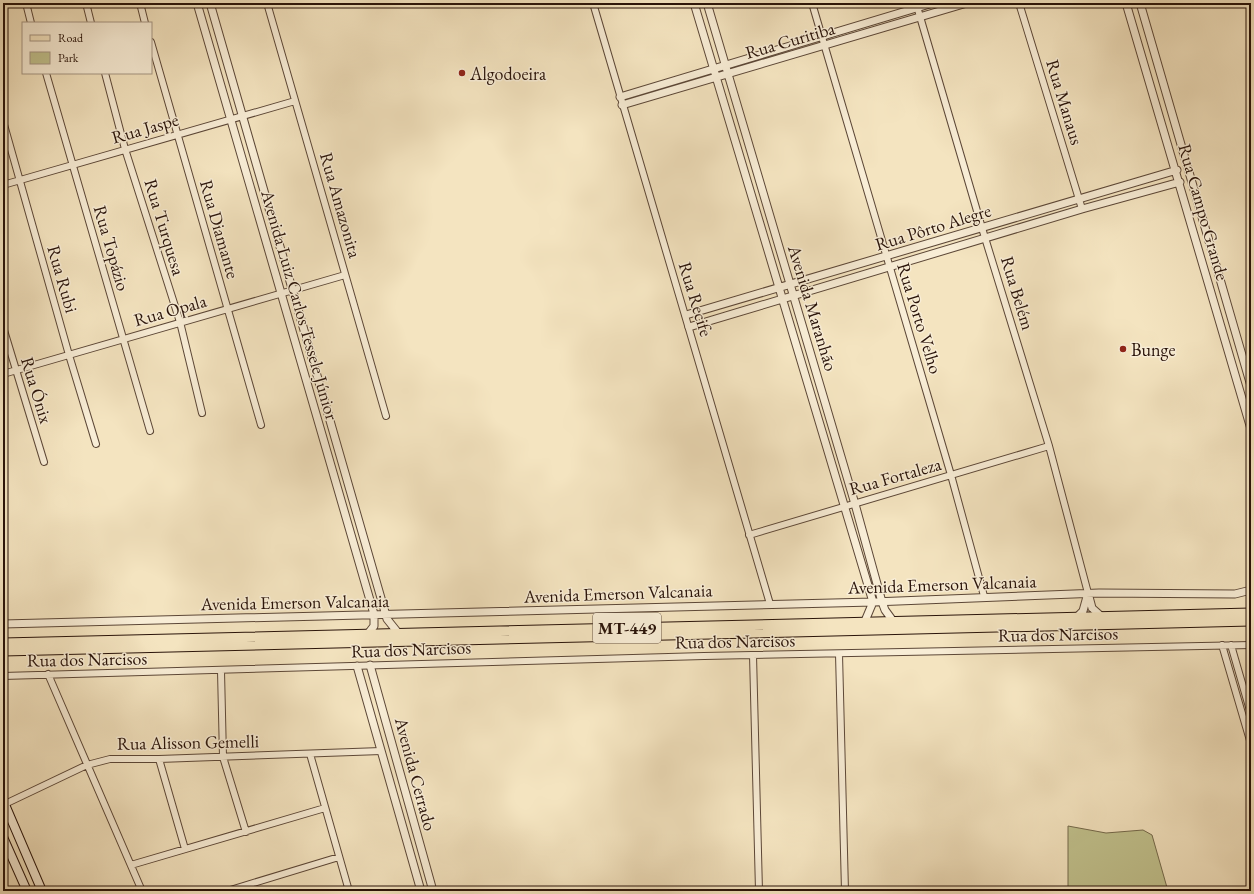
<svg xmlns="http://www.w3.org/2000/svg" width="1254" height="894" font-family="'EB Garamond',serif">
<rect width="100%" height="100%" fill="#f4e4c0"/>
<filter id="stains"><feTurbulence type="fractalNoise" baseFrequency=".005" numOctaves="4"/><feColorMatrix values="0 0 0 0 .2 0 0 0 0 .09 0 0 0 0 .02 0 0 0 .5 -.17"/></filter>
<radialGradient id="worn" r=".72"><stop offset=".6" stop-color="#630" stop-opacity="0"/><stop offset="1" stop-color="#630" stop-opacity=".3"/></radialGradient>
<!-- green -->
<path fill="#c1c28e" stroke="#756a4c" d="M1068,826L1106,833L1143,830L1152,835L1168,891H1068Z"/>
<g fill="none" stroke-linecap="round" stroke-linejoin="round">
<!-- minor casing -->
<g stroke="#5c4737" stroke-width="8">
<path id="minor" d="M26,3L31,23
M86,3L91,23
M140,3L145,23
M267,3L386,416
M593,3L770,604
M812,3L951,475L984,596
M916,3L982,228L1049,446L1088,593
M1019,3L1082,209
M151,42L261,425
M46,73L150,431
M105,73L125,149L180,322L202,413
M3,121L69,355L96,444
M3,185L295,101
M3,327L44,462
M3,374L345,275
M749,535L1049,446
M1222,645L1251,744
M1231,645L1251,714
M839,654L845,891
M753,655L759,891
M221,671L223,757L246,832
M48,674L142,891
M3,676L704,656L1251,645
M310,754L349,891
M159,759L185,849
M5,804L87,765L110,759H159L381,751
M131,865L325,808
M227,891L339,857"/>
</g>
<!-- tertiary casing -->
<g stroke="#5c4737" stroke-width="9">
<path id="tertiary" d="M197,3L374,614V626L367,635
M210,3L387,619L399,634
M694,3L873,602
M707,3L855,504L882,602L885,610L893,621
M1126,3L1251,429
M1140,3L1251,386
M620,97L933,3
M622,105L967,3
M686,315L1177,170
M689,327L1082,209L1180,182
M1088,593L1092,608L1101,616
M1078,616L1083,611L1088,593
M865,621L873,602
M3,624L873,602L1099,593L1235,594L1251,590
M370,665L433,891
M357,666L421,891"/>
</g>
<!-- secondary casing -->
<g stroke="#291309" stroke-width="10">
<path id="secondary" d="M3,800L42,891
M3,837L27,891"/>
</g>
<!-- primary casing -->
<g stroke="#291309" stroke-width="11">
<path id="primary" d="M3,643L1251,613
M3,651L1251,621"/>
</g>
<!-- minor -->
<use href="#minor" stroke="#f8edd6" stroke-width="6"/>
<!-- tertiary -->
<use href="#tertiary" stroke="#f8edd6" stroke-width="7"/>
<!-- secondary -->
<use href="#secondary" stroke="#f8edd6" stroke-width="8"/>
<!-- primary -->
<use href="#primary" stroke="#f4e4c0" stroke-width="9"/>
</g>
<!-- markers -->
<g fill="#8f2418" stroke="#f8edd6" stroke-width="1.5">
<circle cx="462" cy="73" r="4"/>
<circle cx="1123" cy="349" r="4"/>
</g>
<g text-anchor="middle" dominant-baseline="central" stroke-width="3" stroke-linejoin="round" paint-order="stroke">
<!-- shield labels -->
<rect fill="#f8edd6" stroke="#675446" stroke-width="1" x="593" y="613" width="68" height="30" rx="3"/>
<g font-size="17" font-weight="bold" fill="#291309">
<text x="627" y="628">MT-449</text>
</g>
<!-- street labels -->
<g font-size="18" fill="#291309" stroke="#f8edd6">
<text transform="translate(790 40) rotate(-16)">Rua Curitiba</text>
<text transform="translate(1065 102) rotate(73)">Rua Manaus</text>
<text transform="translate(145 128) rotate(-16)">Rua Jaspe</text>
<text transform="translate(341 205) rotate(74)">Rua Amazonita</text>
<text transform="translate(1204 212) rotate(74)">Rua Campo Grande</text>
<text transform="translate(165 227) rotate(73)">Rua Turquesa</text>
<text transform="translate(933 227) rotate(-17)">Rua Pôrto Alegre</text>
<text transform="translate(220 229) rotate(74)">Rua Diamante</text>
<text transform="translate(112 248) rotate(74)">Rua Topázio</text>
<text transform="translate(63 279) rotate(74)">Rua Rubi</text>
<text transform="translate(1018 293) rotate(73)">Rua Belém</text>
<text transform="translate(696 299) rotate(73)">Rua Recife</text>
<text transform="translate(300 305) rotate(74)">Avenida Luiz Carlos Tessele Júnior</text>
<text transform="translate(813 308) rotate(73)">Avenida Maranhão</text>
<text transform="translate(170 310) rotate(-16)">Rua Opala</text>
<text transform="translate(920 318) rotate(73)">Rua Porto Velho</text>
<text transform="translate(37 390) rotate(73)">Rua Ónix</text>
<text transform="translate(895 476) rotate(-16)">Rua Fortaleza</text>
<text transform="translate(942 584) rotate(-2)">Avenida Emerson Valcanaia</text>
<text transform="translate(618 593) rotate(-2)">Avenida Emerson Valcanaia</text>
<text transform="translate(295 602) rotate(-1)">Avenida Emerson Valcanaia</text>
<text transform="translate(1058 634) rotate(-1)">Rua dos Narcisos</text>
<text transform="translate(735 641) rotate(-1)">Rua dos Narcisos</text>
<text transform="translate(411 649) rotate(-2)">Rua dos Narcisos</text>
<text transform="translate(87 659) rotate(-1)">Rua dos Narcisos</text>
<text transform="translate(188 742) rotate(-1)">Rua Alisson Gemelli</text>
<text transform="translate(416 774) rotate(75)">Avenida Cerrado</text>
</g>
<!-- poi labels -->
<g font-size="18" fill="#291309" stroke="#f8edd6" text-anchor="start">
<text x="470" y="73">Algodoeira</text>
<text x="1131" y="349">Bunge</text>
</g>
</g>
<!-- margin -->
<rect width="1254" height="894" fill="none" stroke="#f4e4c0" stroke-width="16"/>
<rect x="4" y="4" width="1246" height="886" fill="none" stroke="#291309" stroke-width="2"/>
<rect x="8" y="8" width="1238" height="878" fill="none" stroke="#291309"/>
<!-- legend -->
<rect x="22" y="22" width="130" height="52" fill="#f8edd6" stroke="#a59684"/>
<rect x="30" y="35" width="20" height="6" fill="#f4e4c0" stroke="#a59684"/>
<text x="58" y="42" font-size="12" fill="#291309">Road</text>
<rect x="30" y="52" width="20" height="12" fill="#c1c28e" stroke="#a59684"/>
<text x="58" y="62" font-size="12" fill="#291309">Park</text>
<rect width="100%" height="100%" filter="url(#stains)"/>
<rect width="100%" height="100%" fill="url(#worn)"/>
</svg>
